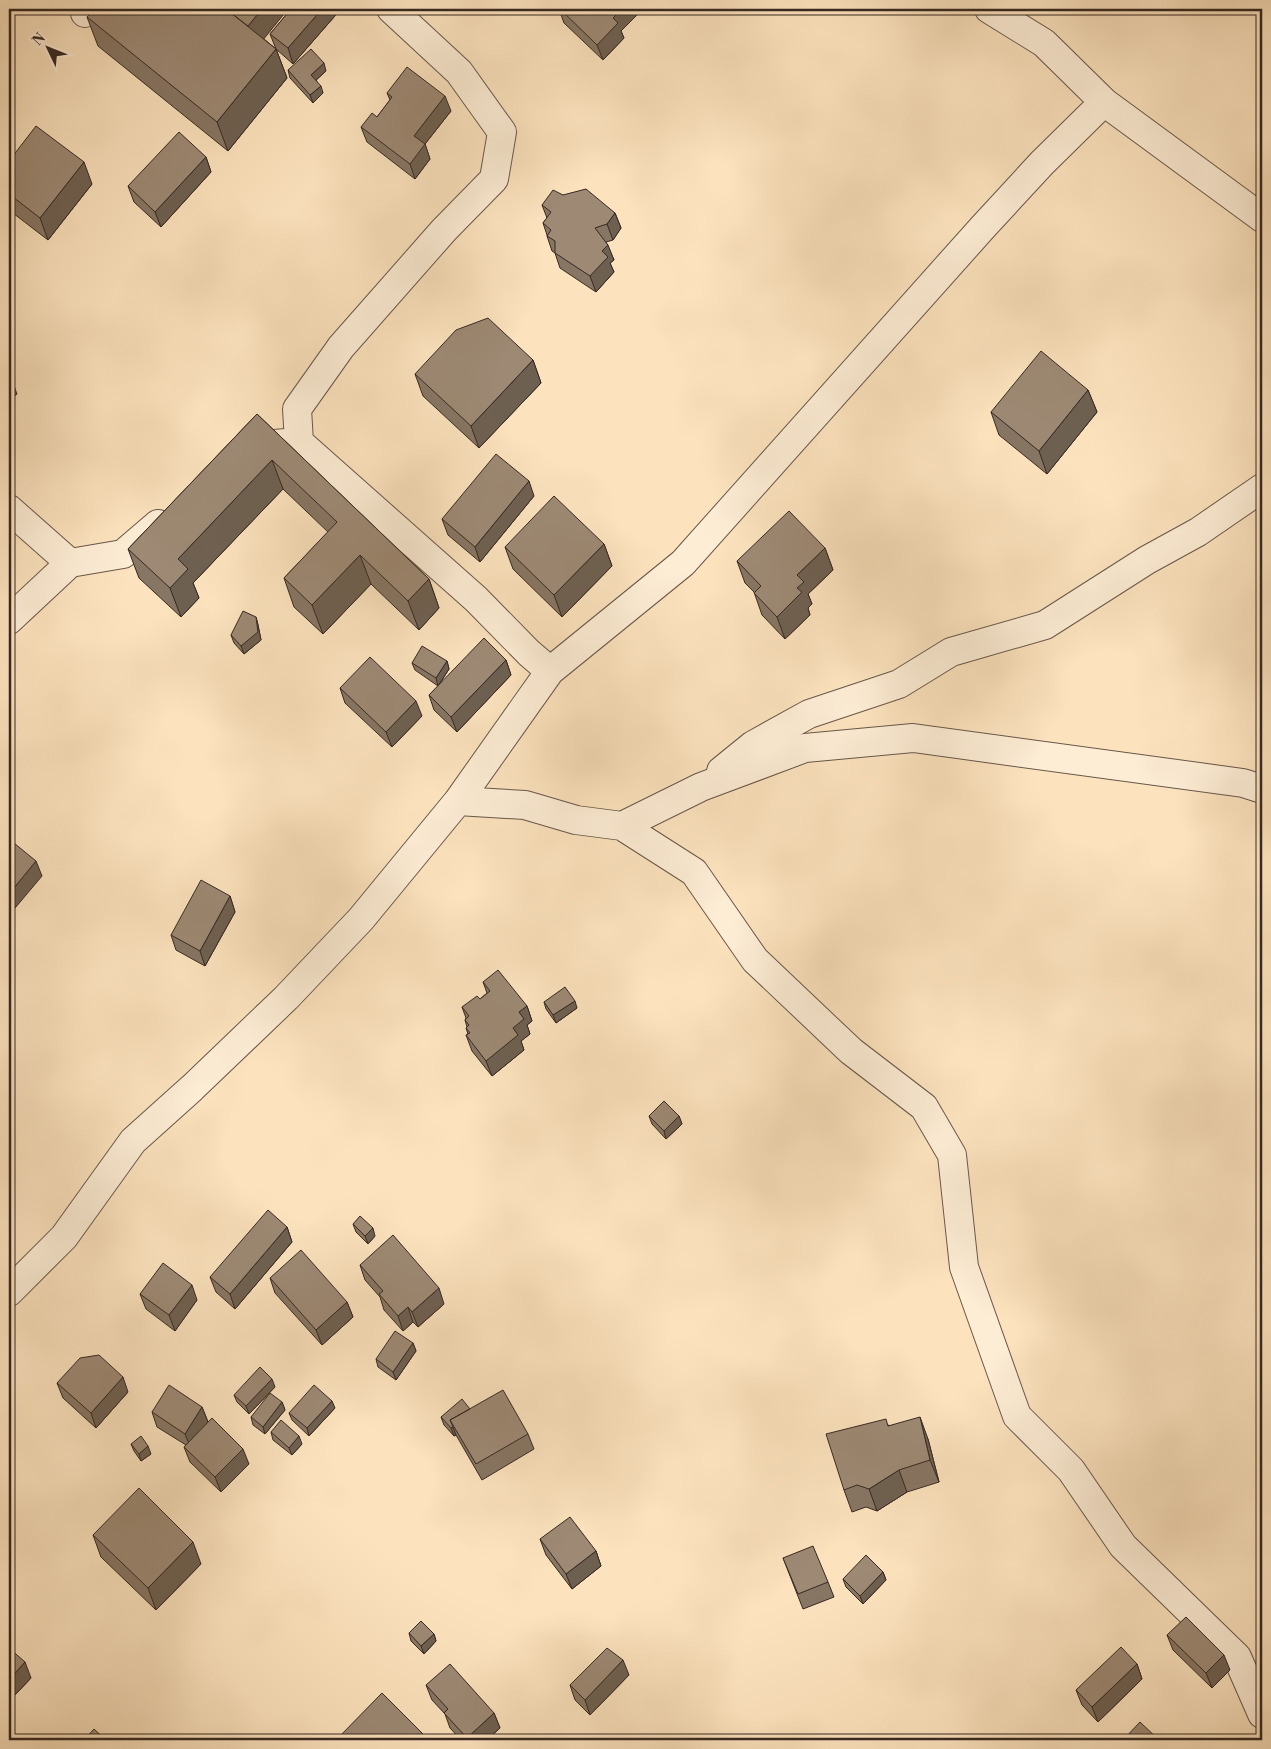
<svg xmlns="http://www.w3.org/2000/svg" width="1271" height="1749" font-family="'Libre Bodoni',serif">
<rect width="100%" height="100%" fill="#fce3be"/>
<filter id="stains"><feTurbulence type="fractalNoise" baseFrequency=".004" numOctaves="4"/><feColorMatrix values="0 0 0 0 .2 0 0 0 0 .09 0 0 0 0 .02 0 0 0 .5 -.17"/></filter>
<radialGradient id="worn" r=".72"><stop offset=".6" stop-color="#630" stop-opacity="0"/><stop offset="1" stop-color="#630" stop-opacity=".3"/></radialGradient>
<g fill="none" stroke-linecap="round" stroke-linejoin="round">
<!-- minor casing -->
<g stroke="#68574a" stroke-width="30">
<path id="minor" d="M989,9L1044,43L1104,102
M85,13L89,9
M299,442L297,409L341,347L444,230L494,179L502,132L459,72L391,9
M249,446L299,442L476,599L529,653L550,671
M9,509L70,563L123,554L158,524
M9,620L70,563
M721,771L753,745L809,714L899,684L951,652L1045,625L1147,560L1198,532L1262,488
M458,801L525,805L576,820L622,826L701,787L805,748L913,738L1243,783L1262,789
M622,826L694,872L755,960L851,1051L924,1107L952,1155L964,1267L1017,1416L1071,1470L1123,1546L1237,1657L1262,1714
M9,1292L64,1237L133,1141L192,1088L286,998L361,919L458,801L550,671L683,563L983,227L1042,163L1104,102L1262,218"/>
</g>
<!-- minor -->
<use href="#minor" stroke="#fdedd5" stroke-width="28"/>
</g>
<!-- wall -->
<path fill="#877664" stroke="#362823" d="M291,9H341L293,64L276,49L287,78L228,151L98,46L87,17L264,39L276,49L270,34Z
M559,9H643L621,31L624,38L603,60L564,23Z
M288,70L326,71L316,80L323,93L313,103L290,78Z
M387,93L451,111L425,144L430,159L415,179L367,142L361,127L377,117L390,100Z
M206,157L211,172L161,227L134,202L128,186Z
M9,161L92,184L48,240L9,210Z
M563,195L615,213L621,228L613,240L606,242L614,260L610,263L614,272L596,292L560,268L555,253L552,251L547,236V235L543,223L547,218L542,205Z
M533,360L541,383L479,448L423,396L415,374Z
M1088,390L1097,412L1047,474L999,435L991,412Z
M257,414L429,579L439,608L419,630L371,584L323,634L294,607L284,578L328,532L283,489L193,583L199,598L181,617L139,578L128,549Z
M534,496L480,562L448,535L442,519Z
M604,544L612,566L562,617L513,569L505,547Z
M825,548L833,570L808,594L812,604L808,608L810,615L785,639L762,615L754,592L745,583L737,561Z
M256,617L258,625L261,640L244,654L234,643L231,635Z
M506,660L511,675L457,732L434,710L429,695L438,686L415,670L412,663L447,661L449,669L439,685Z
M340,688L422,716L392,747L345,703Z
M230,896L235,912L205,966L176,950L171,935Z
M483,982L527,1006L532,1021L527,1025L530,1034L521,1041L524,1050L492,1076L472,1051L466,1035L468,1034L466,1028L467,1027L465,1020L466,1018L462,1007L480,999L487,993Z
M544,1002L577,1008L556,1023L546,1009Z
M649,1116H679L682,1124L666,1139L652,1124Z
M353,1224L375,1236L368,1244L356,1232Z
M287,1227L292,1242L235,1309L216,1292L210,1277Z
M360,1265L444,1304L418,1327L413,1322L403,1331L384,1310L380,1297L365,1280Z
M270,1278L347,1302L353,1317L322,1345L275,1293Z
M140,1294L197,1300L175,1331L146,1309Z
M413,1343L416,1351L396,1380L378,1367L376,1359Z
M57,1383L128,1392L96,1428L63,1398Z
M275,1387L249,1414L237,1402L234,1395Z
M282,1402L285,1410L265,1434L253,1425L251,1417Z
M202,1407L208,1422L249,1464L221,1492L190,1462L184,1447L186,1445L157,1427L152,1412Z
M335,1408L309,1436L292,1420L289,1413Z
M470,1409L528,1434L534,1449L482,1480L456,1435L454,1436L444,1425L441,1417Z
M888,1425L928,1439L939,1482L907,1492L877,1511L866,1507L852,1512L844,1490Z
M271,1432L302,1444L292,1455L273,1440Z
M131,1444L151,1454L141,1461L134,1451Z
M93,1535L201,1564L156,1610L101,1557Z
M540,1539L596,1551L601,1566L572,1589L546,1555Z
M783,1558L828,1582L834,1597L803,1609Z
M883,1572L886,1580L863,1604L846,1587L843,1579Z
M409,1633L434,1634L436,1641L424,1654L411,1641Z
M1167,1635L1230,1670L1212,1688L1173,1650Z
M9,1648L31,1678L15,1695L9,1690Z
M1137,1664L1142,1679L1098,1722L1082,1705L1076,1690Z
M629,1675L590,1715L575,1700L570,1685Z
M426,1685L494,1713L500,1728L487,1740H461L450,1728L445,1714L432,1700Z"/>
<!-- shaded-wall -->
<path fill="#6e6051" stroke="#362823" d="M262,9H288L254,51L246,29Z
M322,9H341L293,64L288,48Z
M622,9H643L621,31L624,38L603,60L597,45L613,18Z
M276,49L287,78L228,151L217,122Z
M324,63L326,71L314,82L311,75Z
M321,86L323,93L313,103L310,95Z
M445,96L451,111L425,144L430,159L415,179L410,164L414,136Z
M206,157L211,172L161,227L155,212Z
M84,162L92,184L48,240L40,218Z
M615,213L621,228L613,240L607,224Z
M9,244L12,252L9,255Z
M608,245L614,260L610,263L614,272L596,292L590,276L602,251Z
M533,360L541,383L479,448L471,426Z
M11,378L17,394L9,401V381Z
M1088,390L1097,412L1047,474L1039,451Z
M272,460L283,489L193,583L199,598L181,617L170,588L178,559Z
M529,481L534,496L480,562L475,547Z
M604,544L612,566L562,617L554,595Z
M825,548L833,570L808,594L812,604L808,608L810,615L785,639L777,617L797,588V575Z
M360,555L371,584L323,634L312,605Z
M429,579L439,608L419,630L408,601Z
M256,617L258,625L261,640L244,654L241,646Z
M506,660L511,675L457,732L451,717Z
M447,661L449,669L438,686L436,678Z
M416,701L422,716L392,747L386,732Z
M36,861L42,876L10,914L9,910V894Z
M230,896L235,912L205,966L200,951Z
M575,1001L577,1008L556,1023L553,1015Z
M527,1006L532,1021L527,1025L530,1034L521,1041L524,1050L492,1076L486,1061L519,1012Z
M679,1116L682,1124L666,1139L664,1131Z
M287,1227L292,1242L235,1309L230,1294Z
M373,1228L375,1236L368,1244L365,1236Z
M192,1285L197,1300L175,1331L169,1315Z
M439,1288L444,1304L418,1327L412,1312Z
M347,1302L353,1317L322,1345L316,1330Z
M408,1307L413,1322L403,1331L398,1316Z
M413,1343L416,1351L396,1380L393,1372Z
M123,1377L128,1392L96,1428L91,1413Z
M272,1379L275,1387L249,1414L246,1406Z
M332,1401L335,1408L309,1436L307,1428Z
M282,1402L285,1410L265,1434L263,1427Z
M202,1407L208,1422L191,1449L185,1434Z
M920,1417L928,1439L939,1482L930,1460Z
M453,1427L456,1435L454,1436L451,1428Z
M299,1436L302,1444L292,1455L289,1448Z
M148,1446L151,1454L141,1461L139,1454Z
M243,1449L249,1464L221,1492L215,1477Z
M899,1470L907,1492L877,1511L869,1489Z
M193,1542L201,1564L156,1610L148,1588Z
M596,1551L601,1566L572,1589L566,1574Z
M883,1572L886,1580L863,1604L860,1596Z
M434,1634L436,1641L424,1654L421,1646Z
M1224,1655L1230,1670L1212,1688L1206,1673Z
M623,1660L629,1675L590,1715L585,1700Z
M25,1662L31,1678L15,1695L9,1680Z
M1137,1664L1142,1679L1098,1722L1092,1707Z
M494,1713L500,1728L487,1740H468L467,1738Z"/>
<!-- building -->
<path fill="#9d8974" stroke="#362823" d="M94,9H226L276,49L217,122L87,17Z
M226,9H262L248,26Z
M291,9H322L288,48L270,34Z
M560,9H622L613,18L618,23L597,45Z
M311,49L324,63L311,75L321,86L310,95L288,70Z
M407,67L445,96L414,136L425,144L410,164L361,127L372,113L377,117L392,97L387,93Z
M36,126L84,162L40,218L9,194V161Z
M179,132L206,157L155,212L128,186Z
M586,189L615,213L607,224L595,228L608,245L602,251L608,257L590,276L555,253V241L547,236L551,230L543,223L551,212L542,205L553,190L563,195Z
M488,318L533,360L471,426L415,374L456,330Z
M1041,351L1088,390L1039,451L991,412Z
M257,414L429,579L408,601L360,555L312,605L284,578L337,522L272,460L178,559L188,569L170,588L128,549Z
M496,454L529,481L475,547L442,519Z
M554,496L604,544L554,595L505,547Z
M789,511L825,548L797,575L804,582L797,588L802,592L777,617L754,593L761,586L737,561Z
M243,611L256,617L258,632L241,646L231,635Z
M484,638L506,660L451,717L429,695Z
M422,646L447,661L436,678L412,663Z
M370,657L416,701L386,732L340,688Z
M9,839L36,861L9,894Z
M201,880L230,896L200,951L171,935Z
M498,970L527,1006L519,1012L524,1019L513,1028L518,1035L486,1061L466,1035L470,1033L466,1028L469,1025L465,1020L469,1016L462,1007L477,996L480,999L490,991L483,982Z
M565,987L575,1001L553,1015L544,1002Z
M664,1101L679,1116L664,1131L649,1116Z
M268,1210L287,1227L230,1294L210,1277Z
M360,1216L373,1228L365,1236L353,1224Z
M393,1235L439,1288L412,1312L408,1307L398,1316L379,1294L383,1291L360,1265Z
M301,1250L347,1302L316,1330L270,1278Z
M163,1263L192,1285L169,1315L140,1294Z
M395,1331L413,1343L393,1372L376,1359Z
M99,1355L123,1377L91,1413L57,1383L80,1358Z
M260,1367L272,1379L246,1406L234,1395Z
M169,1385L202,1407L185,1434L152,1412Z
M314,1385L332,1401L307,1428L289,1413Z
M503,1390L528,1434L476,1464L450,1420Z
M270,1393L282,1402L263,1427L251,1417Z
M462,1399L470,1409L450,1420L453,1427L451,1428L441,1417Z
M920,1417L930,1460L899,1470L869,1489L857,1485L844,1490L826,1434L886,1419L888,1426Z
M212,1418L243,1449L215,1477L184,1447Z
M281,1420L299,1436L289,1448L271,1432Z
M141,1436L148,1446L139,1454L131,1444Z
M139,1488L193,1542L148,1588L93,1535Z
M570,1517L596,1551L566,1574L540,1539Z
M813,1546L828,1582L798,1594L783,1558Z
M866,1555L883,1572L860,1596L843,1579Z
M1186,1617L1224,1655L1206,1673L1167,1635Z
M421,1621L434,1634L421,1646L409,1633Z
M1121,1647L1137,1664L1092,1707L1076,1690Z
M9,1648L25,1662L9,1680Z
M607,1648L623,1660L585,1700L570,1685Z
M450,1664L494,1713L467,1738L444,1713L448,1709L426,1685Z
M382,1693L429,1740H340L338,1738Z
M1140,1722L1159,1740H1123Z
M94,1729L106,1740H84Z"/>
<!-- margin -->
<rect width="1271" height="1749" fill="none" stroke="#fce3be" stroke-width="30"/>
<rect x="10" y="10" width="1251" height="1729" fill="none" stroke="#362823" stroke-width="2.5"/>
<rect x="15" y="15" width="1241" height="1719" fill="none" stroke="#362823"/>
<!-- north arrow -->
<g transform="translate(48 48) rotate(313)" stroke="#fdedd5" stroke-width="4" paint-order="stroke">
<path d="M0-4L9 19L0 12L-9 19Z" fill="#362823"/>
<text y="-8" font-size="14" font-weight="bold" text-anchor="middle" fill="#362823">N</text>
</g>
<rect width="100%" height="100%" filter="url(#stains)"/>
<rect width="100%" height="100%" fill="url(#worn)"/>
</svg>
